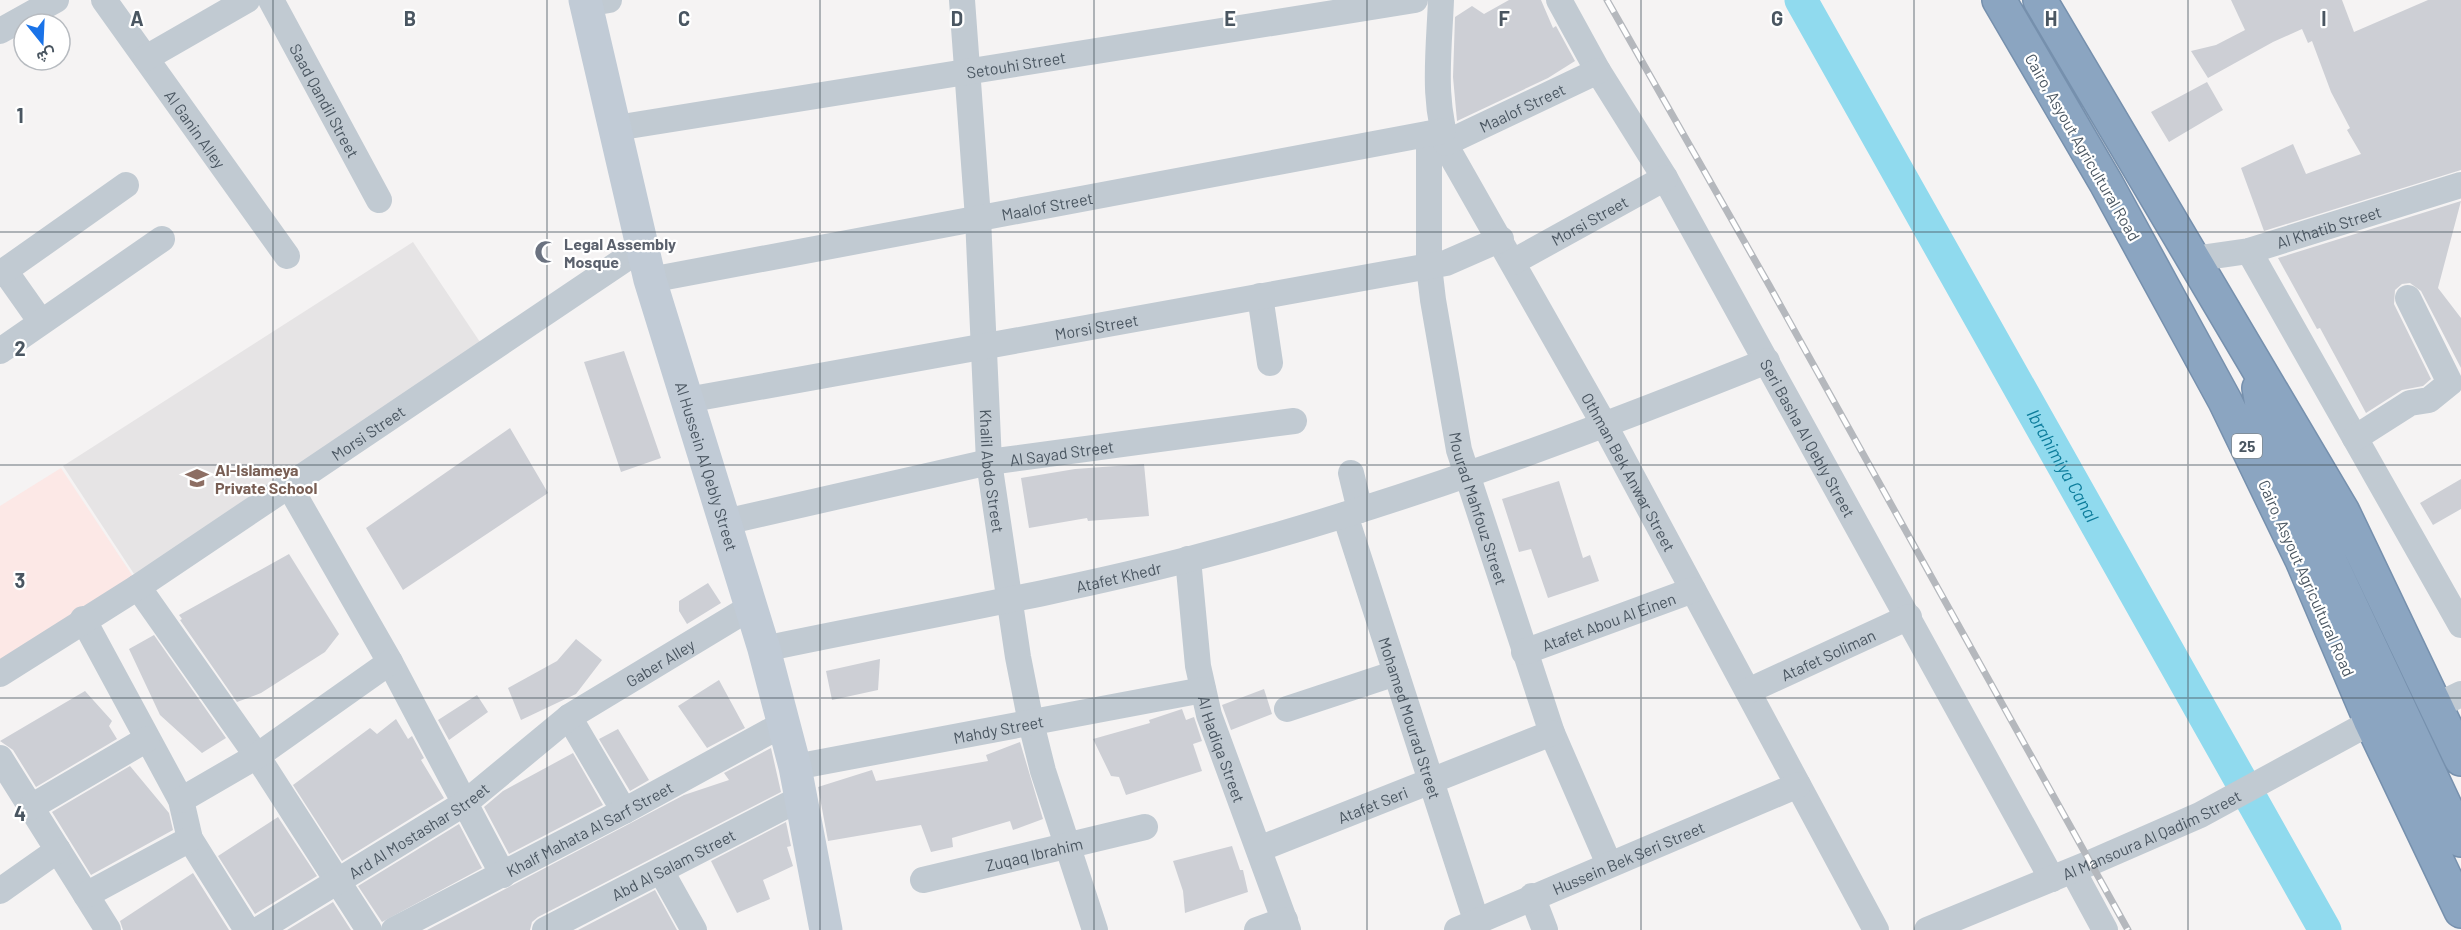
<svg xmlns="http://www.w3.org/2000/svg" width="2461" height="930" font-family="Barlow,Vazirmatn,sans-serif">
<rect width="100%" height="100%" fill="#f5f3f3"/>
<!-- education -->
<path fill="#e6e4e5" d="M413,242L486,351L138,580L63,466Z"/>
<!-- medical -->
<path fill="#fce8e6" d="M61,468L136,581L0,669V506Z"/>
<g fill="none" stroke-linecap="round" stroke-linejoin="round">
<!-- canal -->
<path stroke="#90daee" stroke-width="33" id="s1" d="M1801,0L2325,930"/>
</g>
<!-- building -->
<path fill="#cdcfd5" d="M1509,0H1541L1553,28L1556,26L1575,61L1548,78L1457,121L1453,77L1455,17L1472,6L1484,14Z
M2231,0H2342L2354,32L2428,0H2461V170L2264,231L2241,168L2293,144L2306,174L2361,154L2347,130L2350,128L2331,92L2312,41L2308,43L2302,29L2273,42L2208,78L2191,51L2216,45L2245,30Z
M2207,82L2223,110L2169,142L2151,112Z
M2461,201L2438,288L2461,318V368L2421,291L2410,283L2402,284L2395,290L2394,304L2431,379L2423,386L2402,390L2366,413L2320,328L2317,329L2278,258Z
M624,351L661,458L621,472L584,362Z
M510,428L548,493L403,590L366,528Z
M1144,464L1149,516L1088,521L1087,518L1029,528L1021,478L1075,469Z
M2461,479V509L2433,525L2420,503Z
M1559,481L1583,558L1590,555L1599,581L1548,598L1531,549L1519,552L1502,499Z
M289,554L339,634L325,652L261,693L237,702L180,620L182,619L179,615Z
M708,583L721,603L687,624L679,611V601Z
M154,635L226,738L202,753L160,715L129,649Z
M576,639L602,660L576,694L521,720L508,688L557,661Z
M880,659L878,690L832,700L826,671Z
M719,680L745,728L707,748L678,706Z
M1264,689L1272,714L1231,730L1222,705Z
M85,691L112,721L109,726L117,739L36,787L13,750L0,741Z
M477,695L488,712L449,740L438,720Z
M1182,709L1186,720L1194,717L1202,741L1193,744L1202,771L1126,795L1119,777L1111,776L1093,739L1150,723L1149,720Z
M396,719L408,739L412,736L424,758L421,760L444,798L342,861L293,785L370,728L377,734Z
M618,729L649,780L630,791L599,739Z
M1020,742L1043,819L1013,830L1010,821L952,838L953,847L931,852L921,825L828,841L818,787L872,770L876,781L988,761L986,755Z
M771,748L781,792L538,917L532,922L530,930H427L684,795L729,780L724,773Z
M573,753L603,805L509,854L484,807L503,791Z
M130,766L169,813L173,830L91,875L52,812Z
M278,817L317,876L255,914L218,856Z
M786,822L791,846L787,847L793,866L763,880L770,899L737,913L711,861Z
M459,824L482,868L382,922L358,886Z
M1232,846L1240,870H1243L1248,892L1185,913L1183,891L1173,861Z
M193,873L229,930H123L120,921Z
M655,890L677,930H578Z
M333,902L351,930H287Z"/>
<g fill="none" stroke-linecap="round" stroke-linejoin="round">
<!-- highway casing -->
<g stroke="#7690ad" stroke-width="36">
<path id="highway" d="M1999,0L2106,183L2225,401L2302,560L2371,722L2461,911
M2040,0L2343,512L2461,759
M2259,388L2265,422L2273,440L2461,840"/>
</g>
<!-- street -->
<g stroke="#c1cad2" stroke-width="26">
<path id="s2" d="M104,0L287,256"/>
<path id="s3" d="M271,0L379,200"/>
<path id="s4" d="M962,0L978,218L989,462L1018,657L1031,723L1043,771L1095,930"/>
<path id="s5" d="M1441,0C1439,52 1431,105 1451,155L1605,426L1876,930"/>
<path id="s6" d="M1559,0L1598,71L1665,178L2052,879"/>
<path d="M586,4L609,0"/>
<path d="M0,31L56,0"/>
<path d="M146,58L247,0"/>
<path id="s7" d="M616,128L1415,0"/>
<path id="s8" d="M1429,134V266L1433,300L1459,450L1552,733L1609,864"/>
<path id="s9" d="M1446,143L1598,71"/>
<path d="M2249,251L2461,625"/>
<path id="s10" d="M2193,259L2249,251L2461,185"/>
<path id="s11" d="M1513,262L1665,178"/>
<path d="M5,271L41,322"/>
<path d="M0,274L126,185"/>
<path id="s12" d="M650,280L1443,131"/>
<path d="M1260,296L1270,363"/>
<path d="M0,351L162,239"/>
<path id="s13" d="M687,400L1446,263L1501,239"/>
<path d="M2355,438L2410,403L2429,400L2450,383L2408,298"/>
<path d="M1351,473L1360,510"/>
<path d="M288,484L390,662L503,875"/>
<path id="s14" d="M1345,515L1476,920"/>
<path id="s15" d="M725,522L989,462L1294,421"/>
<path id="s16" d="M1188,559L1198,666L1209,715L1288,930"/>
<path d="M138,587L257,756L369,930"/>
<path d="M83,619L181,800L190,839L247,930"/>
<path id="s17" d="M764,649C906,619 1050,595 1190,559C1388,508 1578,437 1767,361"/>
<path id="s18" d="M1524,652L1693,590"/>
<path id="s19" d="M0,674L138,587L643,247"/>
<path id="s20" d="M1748,691L1909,617"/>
<path d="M2436,706L2461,694"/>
<path d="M1287,709L1396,673"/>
<path d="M569,717L624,811"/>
<path d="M0,758L108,930"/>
<path id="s21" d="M795,767L1203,690"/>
<path d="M181,800L257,756L390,662"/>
<path d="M31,807L147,739"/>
<path id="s22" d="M1259,849L1552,733"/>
<path d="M661,871L694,930"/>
<path d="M2073,871L2105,930"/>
<path id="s23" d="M923,880L1145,827"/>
<path d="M0,891L58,850"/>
<path d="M86,895L190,839"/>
<path d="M1532,896L1545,930"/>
<path id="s24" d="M258,930L465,803L569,717L751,607"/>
<path id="s25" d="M394,930L624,811L783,724"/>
<path id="s26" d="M545,930L801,798"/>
<path d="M1257,930L1285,920"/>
<path id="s27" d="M1457,930L1798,785"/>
<path id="s28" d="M1927,930L2090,863L2200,815L2371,722"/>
</g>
<!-- secondary -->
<path stroke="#c1cbd6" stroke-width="33" id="s29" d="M585,0L650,280L764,649L795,767L826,930"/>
<!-- highway -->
<use href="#highway" stroke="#8ba5c1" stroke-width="33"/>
<!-- rail casing -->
<g stroke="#b5b8bd" stroke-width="7">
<path id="rail" d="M1607,0L1769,285L2128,930"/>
</g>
<!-- rail -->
<use href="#rail" stroke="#fff" stroke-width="4.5" stroke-dasharray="14" stroke-linecap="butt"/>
</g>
<!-- grid -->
<path fill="none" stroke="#4a5661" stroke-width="1.5" stroke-opacity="0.55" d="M273,0V930M547,0V930M820,0V930M1094,0V930M1367,0V930M1641,0V930M1914,0V930M2188,0V930M0,232H2461M0,465H2461M0,698H2461"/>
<!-- icons -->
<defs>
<g id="mosque-bare" transform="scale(1.8)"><path d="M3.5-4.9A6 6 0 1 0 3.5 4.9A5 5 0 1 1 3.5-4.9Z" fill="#6b7280" stroke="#fff" stroke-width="2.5" paint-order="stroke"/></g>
<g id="school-bare" transform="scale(1.8)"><path d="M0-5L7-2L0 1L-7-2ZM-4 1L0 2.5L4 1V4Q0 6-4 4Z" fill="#8d6e63" stroke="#fff" stroke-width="2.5" paint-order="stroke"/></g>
</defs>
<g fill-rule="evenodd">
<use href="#mosque-bare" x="546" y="252"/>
<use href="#school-bare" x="197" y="478"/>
</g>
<g text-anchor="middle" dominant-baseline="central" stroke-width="4.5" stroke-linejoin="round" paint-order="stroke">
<!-- shield labels -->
<rect fill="#fff" stroke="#808990" stroke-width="1.5" x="2232" y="434" width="30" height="24" rx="4.5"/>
<g font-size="15" font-weight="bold" fill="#4a5661">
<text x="2247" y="446">25</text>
</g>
<!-- street labels -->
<g font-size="16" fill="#4a5661" stroke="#fff">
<text stroke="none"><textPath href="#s7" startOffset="405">Setouhi Street</textPath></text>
<text stroke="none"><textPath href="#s3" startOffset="114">Saad Qandil Street</textPath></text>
<text stroke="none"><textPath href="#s9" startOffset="84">Maalof Street</textPath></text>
<text stroke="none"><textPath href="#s2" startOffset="158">Al Ganin Alley</textPath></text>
<text transform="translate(2083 147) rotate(60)">Cairo, Asyout Agricultural Road</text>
<text stroke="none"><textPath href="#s12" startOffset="404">Maalof Street</textPath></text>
<text stroke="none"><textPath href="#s11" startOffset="87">Morsi Street</textPath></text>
<text stroke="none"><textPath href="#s10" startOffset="140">Al Khatib Street</textPath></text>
<text stroke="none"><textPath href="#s13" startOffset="416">Morsi Street</textPath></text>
<text stroke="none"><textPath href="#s19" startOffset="440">Morsi Street</textPath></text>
<text stroke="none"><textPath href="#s6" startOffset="504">Seri Basha Al Qebly Street</textPath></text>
<text stroke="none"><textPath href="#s15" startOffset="344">Al Sayad Street</textPath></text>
<text stroke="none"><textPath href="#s29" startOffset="482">Al Hussein Al Qebly Street</textPath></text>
<text stroke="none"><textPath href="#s4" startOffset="472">Khalil Abdo Street</textPath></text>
<text stroke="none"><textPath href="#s5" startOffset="520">Othman Bek Anwar Street</textPath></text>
<text stroke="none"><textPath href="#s8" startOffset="380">Mourad Mahfouz Street</textPath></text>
<text stroke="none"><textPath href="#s17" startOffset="362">Atafet Khedr</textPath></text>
<text transform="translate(2307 578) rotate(66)">Cairo, Asyout Agricultural Road</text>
<text stroke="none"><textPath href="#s18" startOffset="90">Atafet Abou Al Einen</textPath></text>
<text stroke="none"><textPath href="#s20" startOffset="88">Atafet Soliman</textPath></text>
<text stroke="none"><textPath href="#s24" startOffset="484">Gaber Alley</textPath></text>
<text stroke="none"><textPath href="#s14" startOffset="213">Mohamed Mourad Street</textPath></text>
<text stroke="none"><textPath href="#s21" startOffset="207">Mahdy Street</textPath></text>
<text stroke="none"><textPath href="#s16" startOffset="194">Al Hadiqa Street</textPath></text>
<text stroke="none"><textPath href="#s22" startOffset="122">Atafet Seri</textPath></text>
<text stroke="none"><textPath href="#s24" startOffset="189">Ard Al Mostashar Street</textPath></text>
<text stroke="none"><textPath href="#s25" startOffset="220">Khalf Mahata Al Sarf Street</textPath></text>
<text stroke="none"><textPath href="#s28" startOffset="244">Al Mansoura Al Qadim Street</textPath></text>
<text stroke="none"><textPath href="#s23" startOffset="114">Zuqaq Ibrahim</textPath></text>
<text stroke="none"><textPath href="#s27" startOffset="186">Hussein Bek Seri Street</textPath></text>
<text stroke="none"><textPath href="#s26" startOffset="144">Abd Al Salam Street</textPath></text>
</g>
<!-- worship labels -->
<g font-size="16" font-weight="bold" fill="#5b616d" stroke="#fff" text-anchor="start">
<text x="564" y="243">Legal Assembly<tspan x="564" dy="18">Mosque</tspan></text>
</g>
<!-- education labels -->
<g font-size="16" font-weight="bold" fill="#785e54" stroke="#fff" text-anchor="start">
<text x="215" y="469">Al-Islameya<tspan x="215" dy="18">Private School</tspan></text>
</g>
<!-- water labels -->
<g font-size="18" font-style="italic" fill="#0c7c9b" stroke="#fff">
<text stroke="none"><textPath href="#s1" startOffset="534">Ibrahimiya Canal</textPath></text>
</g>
</g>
<g font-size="20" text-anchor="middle" font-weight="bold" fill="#4a5661" stroke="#fff" stroke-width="4.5" stroke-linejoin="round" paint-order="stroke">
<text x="137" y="26">A</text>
<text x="410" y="26">B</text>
<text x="684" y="26">C</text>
<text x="957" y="26">D</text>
<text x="1230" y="26">E</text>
<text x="1504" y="26">F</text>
<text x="1777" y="26">G</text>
<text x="2051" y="26">H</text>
<text x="2324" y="26">I</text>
<text x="20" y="123">1</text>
<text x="20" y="356">2</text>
<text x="20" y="588">3</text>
<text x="20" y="821">4</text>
</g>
<!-- north arrow -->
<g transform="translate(42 42) rotate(162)"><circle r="28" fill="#ffffff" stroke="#b7bbc0" stroke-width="1.5"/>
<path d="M0-4.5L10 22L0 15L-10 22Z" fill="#1a73e8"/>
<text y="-9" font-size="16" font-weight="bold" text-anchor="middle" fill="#4a5661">ش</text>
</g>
</svg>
